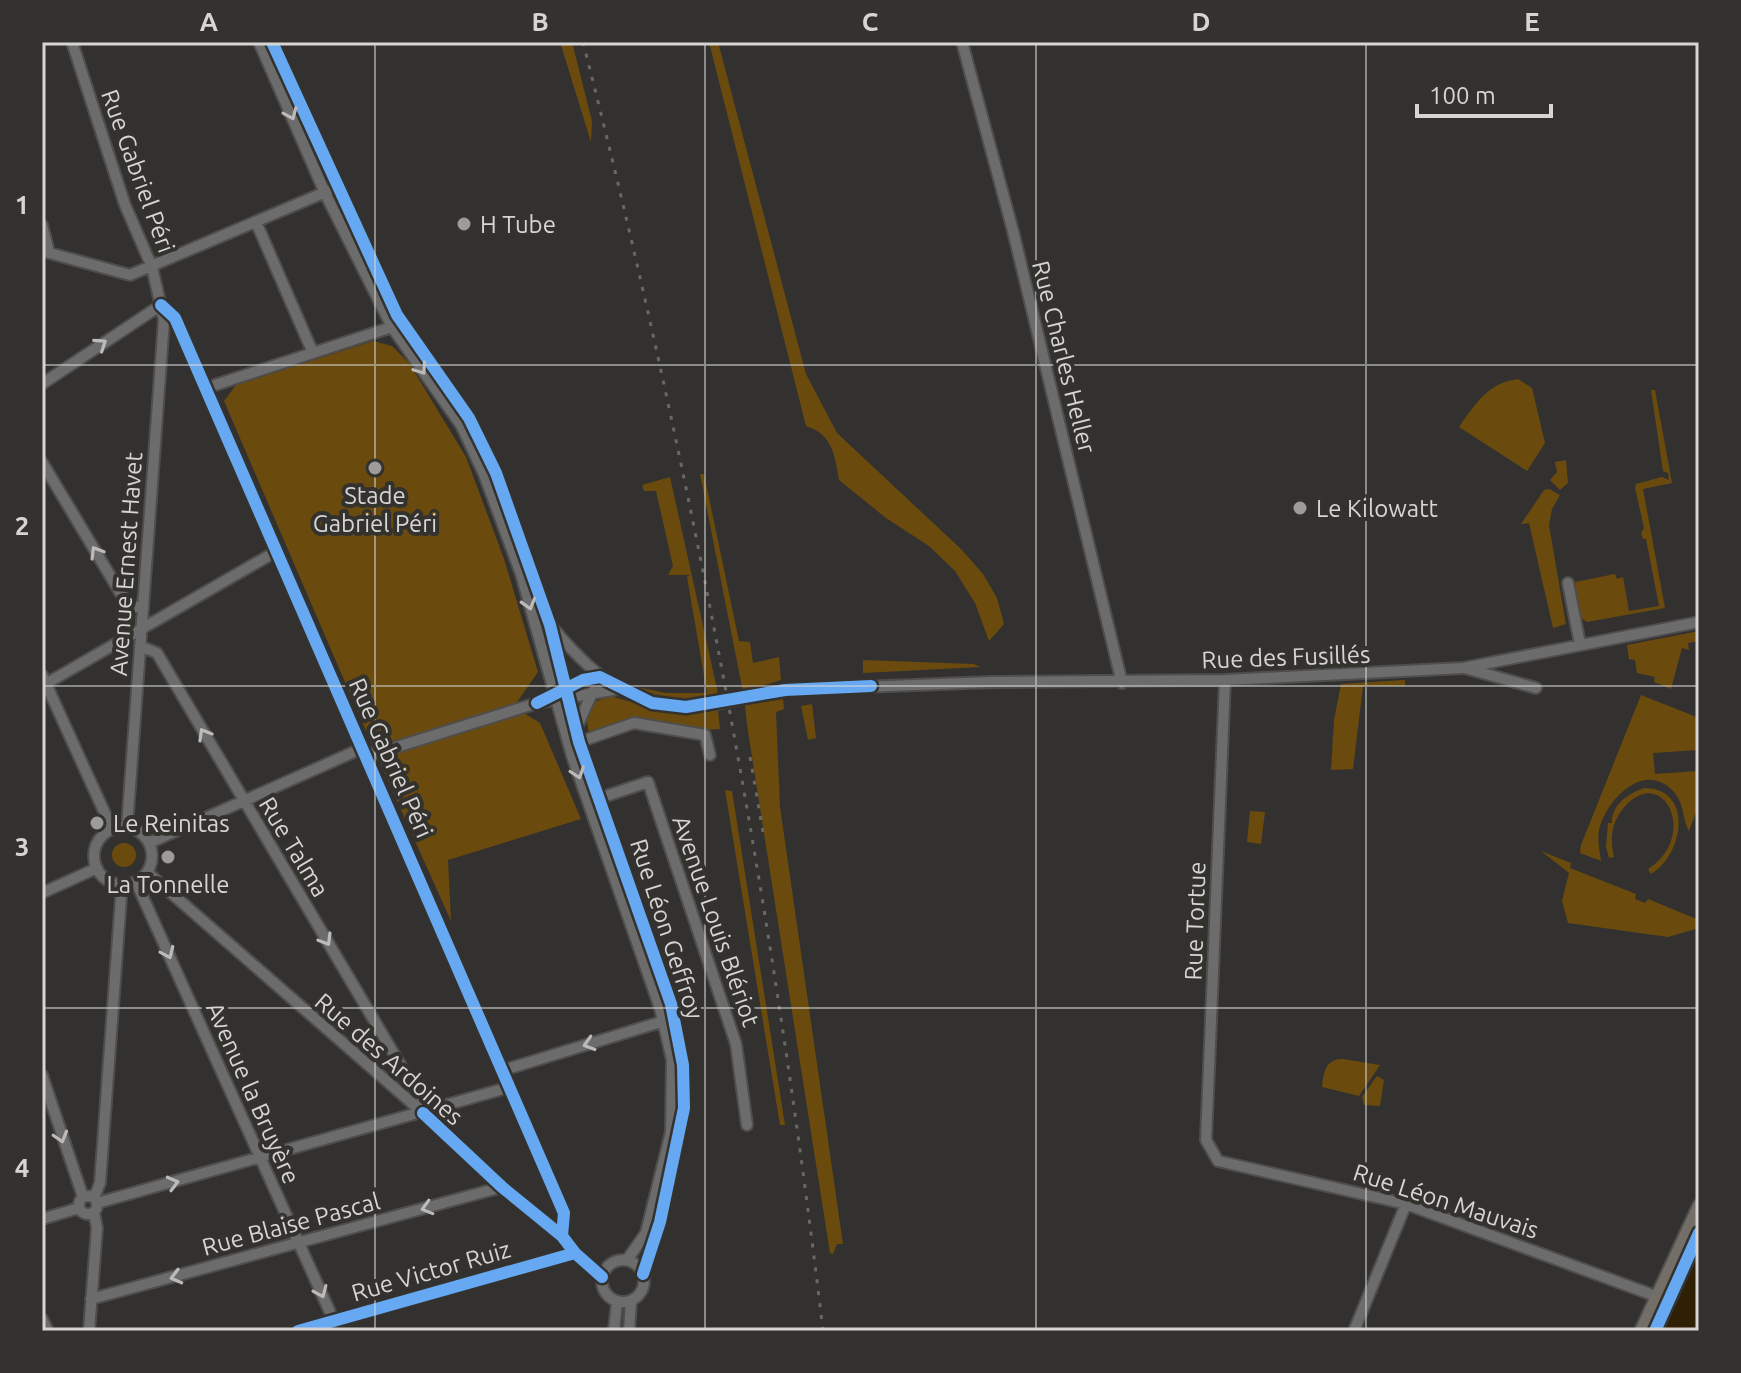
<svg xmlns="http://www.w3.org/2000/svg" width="1741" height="1373" font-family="Ubuntu,sans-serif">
<rect width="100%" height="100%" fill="#323130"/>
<!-- green -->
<path fill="#6a4b0d" d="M560,42H572L592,121L591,142Z
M709,42H718L806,374L837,433L961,549L983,574L997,598L1004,624L989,641L975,603L955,571L929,546L886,518L839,480C835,455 832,434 806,426Z
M373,341L392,346L409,363L466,457L504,559L538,672L515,705L373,747L224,401L236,385Z
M1518,379L1532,388L1545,443L1527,471L1459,427C1476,403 1488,383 1518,379Z
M1651,390H1655L1672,483L1643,489L1665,608L1587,622L1581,618L1575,582L1615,574L1617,579L1623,577L1629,611L1659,606L1646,539H1643L1641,533L1644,528L1635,488L1636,484L1662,477L1669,480L1668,473L1663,471Z
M1566,460L1568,483L1560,490L1550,480L1557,472L1555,462Z
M700,474H704L739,641L750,642L753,663L779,657L781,680L743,692Z
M670,477L717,689L718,697C682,704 651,694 617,683L666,693H707L687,577L690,575H668L673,566L656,491H644L642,485Z
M1549,489L1560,495L1552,509L1549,525L1566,624L1553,628L1529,523L1521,524L1544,490Z
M1699,631V641L1688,643L1689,650L1682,648L1671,689L1654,682L1655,677L1637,673L1635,660L1629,659L1627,645Z
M863,660L974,664L980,667L863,673Z
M1405,680V686H1363L1353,769L1331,770L1334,720L1341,684Z
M1641,695L1699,718V750L1653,753L1655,774L1699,771V804L1689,831C1682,819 1685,804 1673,791C1644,760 1606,800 1599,830C1597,841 1600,852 1601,861L1580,853L1581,845Z
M610,696C646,706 678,716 718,710L720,729L705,730L640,718L589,733L586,717L592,703Z
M783,699L784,709L776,712L780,807L843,1244H837L833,1254L830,1253L747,725L745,705Z
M812,704L816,738L808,740L801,706Z
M524,713L540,723L581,819L448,860L451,921L380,763L383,757Z
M1644,788C1694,788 1684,855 1651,874L1648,869C1701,835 1661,760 1622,810C1611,824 1610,841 1614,857L1609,858L1606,847L1608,823H1612C1611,806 1627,794 1644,788Z
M725,790L732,791L785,1125H780Z
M1250,811L1265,812L1261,844L1247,842Z
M112 855a12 12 0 1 1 24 0a12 12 0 1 1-24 0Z
M1541,851L1571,863L1570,868L1636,894L1635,899L1645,903L1648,899L1699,920V928L1668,937L1568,923L1562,901L1569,873Z
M1343,1059L1380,1065L1359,1096L1322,1087C1324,1072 1325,1059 1343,1059Z
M1377,1076L1384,1080L1380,1106L1364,1105L1362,1097Z"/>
<!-- water -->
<path fill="#2e1f05" d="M1699,1254V1331H1664Z"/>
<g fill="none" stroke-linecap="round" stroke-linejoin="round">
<!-- minor casing -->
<g stroke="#4f4e4d" stroke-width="14">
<path id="minor" d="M72,42L125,205L152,267L164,320L127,827
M259,42L325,193L392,327L461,425L484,474L521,574L572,756L660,1008L672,1060L671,1132L646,1233L627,1260
M272,42L397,315L469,418L496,473L550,625L579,742L671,1004L683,1065L684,1108L660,1222L643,1274
M962,42L1013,231L1122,683
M256,222L313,353
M42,225L49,252
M42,251L130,275L328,191
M161,305L175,318L564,1213L562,1236
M42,384L161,305
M206,388L392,327
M42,462L127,604L143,609
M1568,583L1580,644
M552,627C601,685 638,712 717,704
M140,646L157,653L407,1076L426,1105L436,1107
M1465,668L1536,688
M42,675L112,829
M1225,680L1206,1140L1218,1161L1406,1204L1661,1298
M42,686L277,551
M785,690L992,682L1225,680L1463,668L1699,622
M560,691L583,680L600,677
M576,729L593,691
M579,742L634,723L705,735L710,755
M600,798L648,782L736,1044L747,1125
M94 856a29 29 0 1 1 58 0a29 29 0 1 1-58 0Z
M149,843L356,751L374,754L537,703L618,689
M147,872L429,1118L502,1187L562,1236L575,1253L602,1277
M136,882L334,1321
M42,893L97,868
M504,1070L664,1021
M42,1075L83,1197
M79 1205a9 9 0 1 1 18 0a9 9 0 1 1-18 0Z
M94,1198L100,1183L122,884
M97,1203L510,1087
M42,1219L79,1208
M602 1281a21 21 0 1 1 42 0a21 21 0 1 1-42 0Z
M91,1299L502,1187
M42,1319L48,1331
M89,1331L97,1228L94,1212
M298,1331L575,1253
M614,1331L617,1301
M629,1331L631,1301
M1354,1331L1406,1204"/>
</g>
<!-- major casing -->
<g stroke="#4f4e4d" stroke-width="16">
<path id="major" d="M1661,1306L1699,1227
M1641,1331L1699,1206"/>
</g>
<!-- minor -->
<use href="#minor" stroke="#6d6c6c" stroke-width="10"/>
<!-- major -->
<use href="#major" stroke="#736e67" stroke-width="12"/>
<!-- rail -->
<path stroke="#686867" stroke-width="3" stroke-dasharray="4 8" stroke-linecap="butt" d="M583,42C691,466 772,897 823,1331
M750,757L763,832"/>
<!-- minor-bridge casing -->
<g stroke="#4f4e4d" stroke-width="14" stroke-linecap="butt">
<path id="minor-bridge" d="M717,704L785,690"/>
</g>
<!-- minor-bridge -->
<use href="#minor-bridge" stroke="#6d6c6c" stroke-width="10"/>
<!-- cycleway casing -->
<g stroke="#33322f" stroke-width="17">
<path id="cycleway" d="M272,42L397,315L469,418L496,473L550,625L579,742L671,1004L683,1065L684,1108L660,1222L643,1274
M161,305L175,318L564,1213L562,1236
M537,703L583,680L600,677L652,703L686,707L785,690L871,686
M423,1113L502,1187L562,1236L575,1253L602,1277
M298,1331L575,1253
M1655,1331L1699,1233"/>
</g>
<!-- cycleway -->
<use href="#cycleway" stroke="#66a8f1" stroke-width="12"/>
</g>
<!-- one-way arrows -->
<defs><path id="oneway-chevron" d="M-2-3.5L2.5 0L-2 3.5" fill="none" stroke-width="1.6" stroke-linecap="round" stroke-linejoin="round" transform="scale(2)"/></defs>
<g stroke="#bcbbb9">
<use href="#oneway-chevron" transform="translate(291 114) rotate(67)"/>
<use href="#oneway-chevron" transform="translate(101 344) rotate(-34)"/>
<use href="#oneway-chevron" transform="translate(421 369) rotate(55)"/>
<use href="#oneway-chevron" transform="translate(96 552) rotate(-121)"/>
<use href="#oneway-chevron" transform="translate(529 604) rotate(74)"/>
<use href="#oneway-chevron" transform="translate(204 734) rotate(-120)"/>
<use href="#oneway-chevron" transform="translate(578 773) rotate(71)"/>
<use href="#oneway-chevron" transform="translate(326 940) rotate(59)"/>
<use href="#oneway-chevron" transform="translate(168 953) rotate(66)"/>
<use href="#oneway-chevron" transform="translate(589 1044) rotate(163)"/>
<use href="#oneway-chevron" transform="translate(61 1137) rotate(73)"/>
<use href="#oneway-chevron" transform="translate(173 1183) rotate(-15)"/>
<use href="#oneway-chevron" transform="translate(427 1208) rotate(164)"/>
<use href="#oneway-chevron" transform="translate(176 1277) rotate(165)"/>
<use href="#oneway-chevron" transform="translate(321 1292) rotate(67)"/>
</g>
<!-- grid -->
<path fill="none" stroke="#d6d5d3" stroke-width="2" stroke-opacity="0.55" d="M375,42V1331M705,42V1331M1036,42V1331M1366,42V1331M42,365H1699M42,686H1699M42,1008H1699"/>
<!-- markers -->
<g fill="#9d9c9a" stroke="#33322f" stroke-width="3">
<circle cx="464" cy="224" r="8"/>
<circle cx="375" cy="468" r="8"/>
<circle cx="1300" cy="508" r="8"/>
<circle cx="97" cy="823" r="8"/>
<circle cx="168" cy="857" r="8"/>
</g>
<g text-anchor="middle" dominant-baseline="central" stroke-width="8" stroke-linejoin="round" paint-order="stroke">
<!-- street labels -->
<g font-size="24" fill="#d6d5d3" stroke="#33322f">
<text transform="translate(138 171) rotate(70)">Rue Gabriel Péri</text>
<text transform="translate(1064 357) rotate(76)">Rue Charles Heller</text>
<text transform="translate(126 564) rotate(-86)">Avenue Ernest Havet</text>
<text transform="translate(1286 657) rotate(-2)">Rue des Fusillés</text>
<text transform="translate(391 758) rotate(66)">Rue Gabriel Péri</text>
<text transform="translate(294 847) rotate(59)">Rue Talma</text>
<text transform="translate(716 921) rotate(71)">Avenue Louis Blériot</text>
<text transform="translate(1195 921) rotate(-88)">Rue Tortue</text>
<text transform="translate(667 929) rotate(72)">Rue Léon Geffroy</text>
<text transform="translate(389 1059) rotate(41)">Rue des Ardoines</text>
<text transform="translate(253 1093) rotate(66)">Avenue la Bruyère</text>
<text transform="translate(1446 1201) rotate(18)">Rue Léon Mauvais</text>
<text transform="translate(291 1224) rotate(-15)">Rue Blaise Pascal</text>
<text transform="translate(431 1271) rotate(-16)">Rue Victor Ruiz</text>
</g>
<!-- poi labels -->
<g font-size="24" fill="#d6d5d3" stroke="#33322f" text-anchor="start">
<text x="480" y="224">H Tube</text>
<text x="375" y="495" text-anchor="middle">Stade<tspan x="375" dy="28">Gabriel Péri</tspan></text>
<text x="1316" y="508">Le Kilowatt</text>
<text x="113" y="823">Le Reinitas</text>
<text x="168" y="884" text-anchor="middle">La Tonnelle</text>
</g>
</g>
<!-- border -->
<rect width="1741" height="1373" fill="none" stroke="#33322f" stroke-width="88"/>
<!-- scale -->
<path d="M1417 104v12h134v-12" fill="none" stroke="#d6d5d3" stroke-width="4"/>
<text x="1429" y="104" font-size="24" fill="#d6d5d3" stroke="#33322f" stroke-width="6" paint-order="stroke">100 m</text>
<rect x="44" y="44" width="1653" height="1285" fill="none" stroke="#d6d5d3" stroke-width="3"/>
<g font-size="26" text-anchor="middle" font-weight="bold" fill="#d6d5d3">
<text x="209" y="31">A</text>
<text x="540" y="31">B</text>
<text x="870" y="31">C</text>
<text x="1201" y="31">D</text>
<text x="1532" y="31">E</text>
<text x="22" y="214">1</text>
<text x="22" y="535">2</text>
<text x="22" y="856">3</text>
<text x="22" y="1177">4</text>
</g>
</svg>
